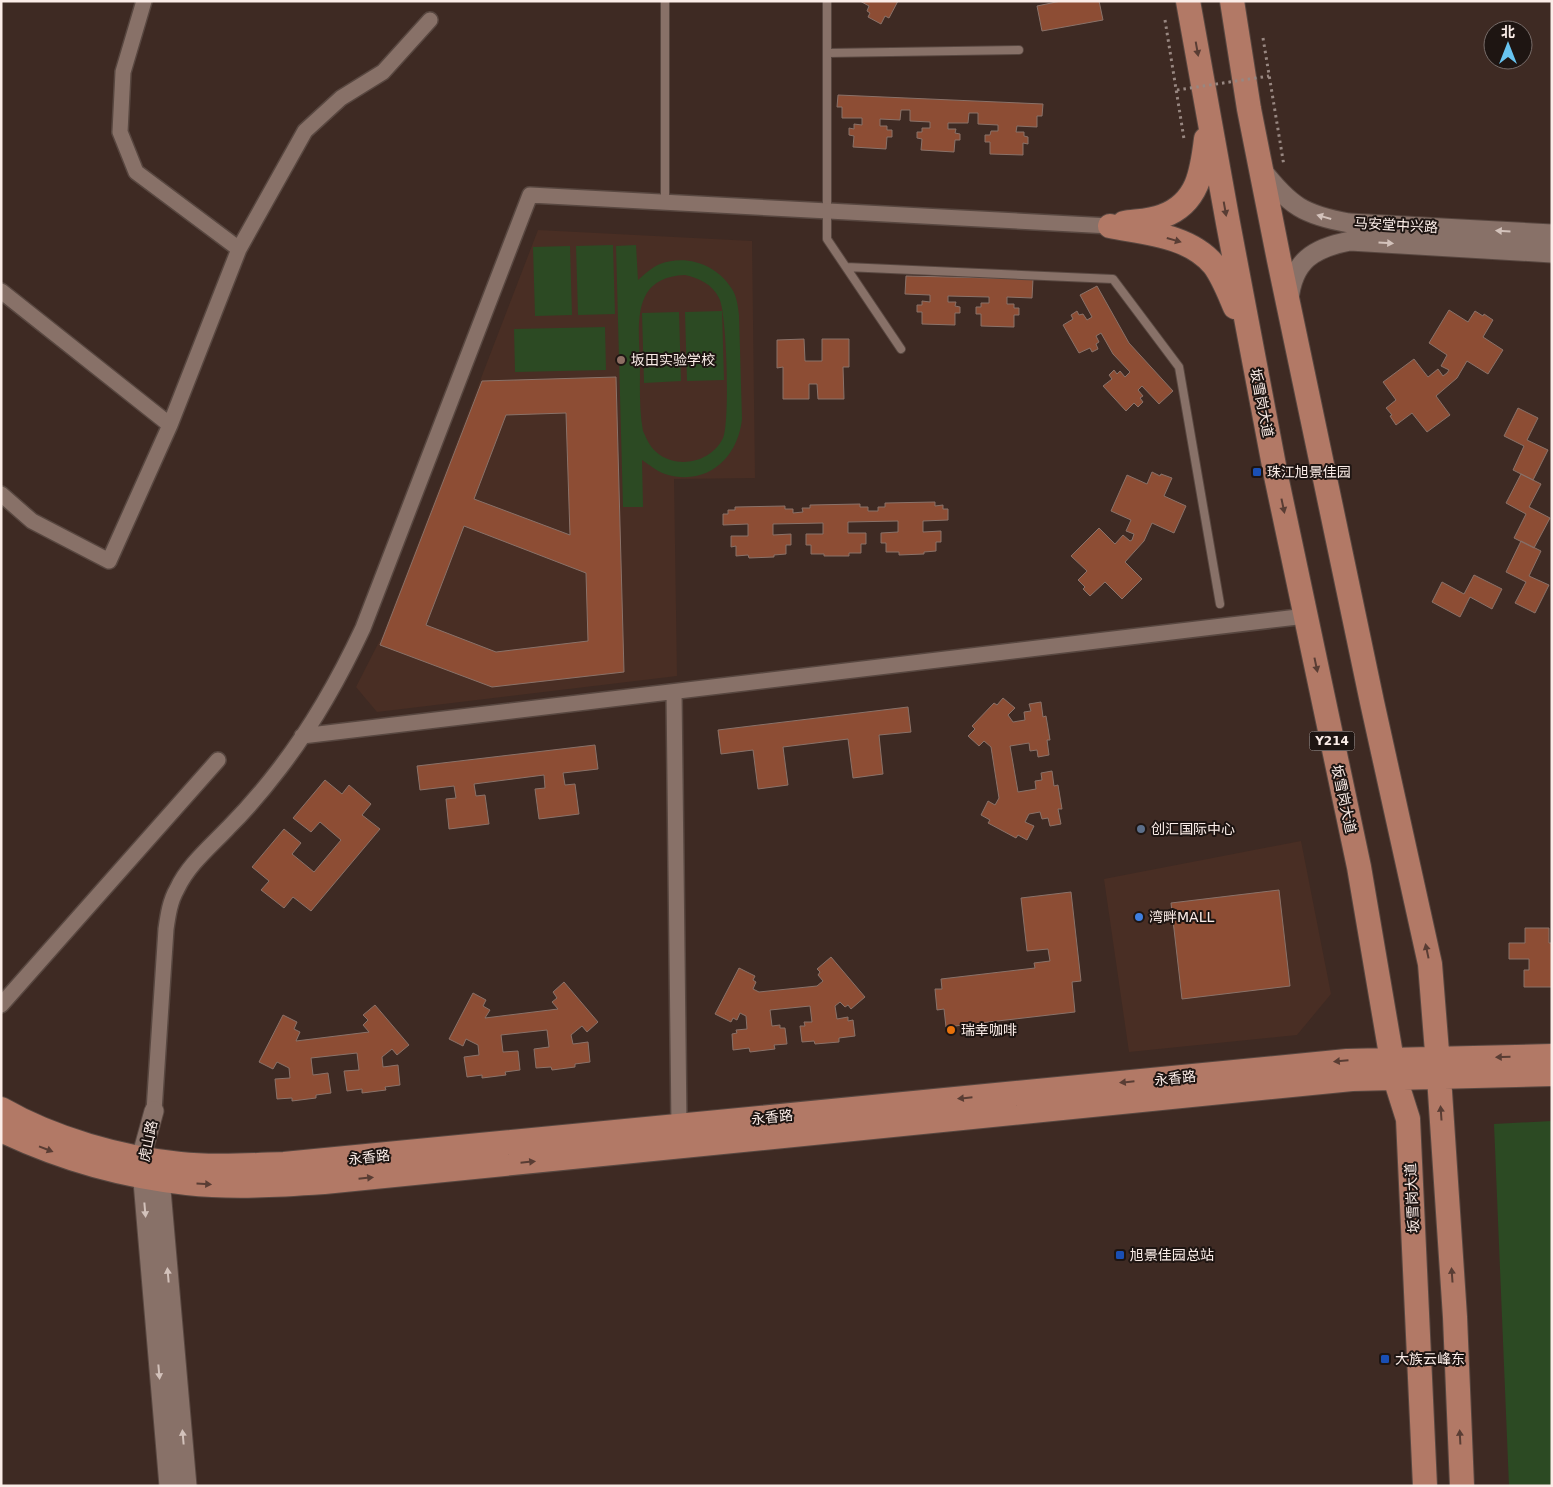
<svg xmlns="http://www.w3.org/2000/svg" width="1553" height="1487" font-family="'DejaVu Sans','Noto Sans SC',sans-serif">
<rect width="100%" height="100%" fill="#3e2a23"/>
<!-- built -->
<path fill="#492e24" d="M538,230L752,241L755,478L674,479L677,676L377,712L356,687L382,636Z
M1301,841L1331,994L1297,1035L1129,1052L1104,879Z"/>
<!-- green -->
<path fill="#2c4a23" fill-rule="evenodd" d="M613,245L615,314L578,315L576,246Z
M636,245L638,280C645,274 651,268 660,264C687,254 717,265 732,289C737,297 738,307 739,315L742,419C738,458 707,487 665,474C656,471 650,465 642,460L643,507H623L616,246ZM685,275C699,278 712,284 719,298C727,312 730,423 723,438C712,461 681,469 660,455C651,449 647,440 643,431C639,409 640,387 640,366C639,326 630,277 685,275Z
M570,246L572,315L535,316L533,247Z
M722,311L724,380L687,381L685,312Z
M679,312L681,381L644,383L642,313Z
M605,327L606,370L515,372L514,329Z
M1552,1121V1486H1509L1494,1124Z"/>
<!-- building -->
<path fill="#8d4d34" stroke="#8a7269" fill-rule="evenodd" d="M860,1H898L889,18L885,16L881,24L868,17L870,13L867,11L869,6Z
M1061,1H1099L1103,20L1042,31L1037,6Z
M838,95L1043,104L1042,116H1037V127L1017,126L1016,132H1024V136L1028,137V144L1023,143V155L990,154V142H985V135H990L991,131H998V125L978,124V113H969L968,123H948V129H956L955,133L960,134V140H955L954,152L921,150L922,139L917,138V132H922V128H930V122L910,121V110H901L900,120L880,119V126H887V130H892V137H887L886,149L853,147L854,136L849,135V128L854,129V124L862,125V118H842V107H837Z
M906,276L1033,279L1032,298L1007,297V304H1014V308H1019V315H1014V327L981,326V314H976V307H981V303H989V297L948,296V302H956L955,306L960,307V313H955V325L922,324V312H917V305H922V301L930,302V295L905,294Z
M1097,286L1129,343L1173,391L1159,404L1142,386L1138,390L1143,396L1140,398L1143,402L1138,407L1134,403L1126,411L1103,386L1112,379L1109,375L1114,370L1117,374L1120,371L1125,377L1130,372L1113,354L1101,333L1096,336L1099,342L1096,344L1098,349L1092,352L1090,348L1079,353L1063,325L1073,319L1071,315L1077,311L1079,315L1083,314L1087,320L1092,317L1080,295Z
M1449,310L1468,322L1475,311L1483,316L1484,314L1493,320L1483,337L1503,350L1488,374L1467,361L1457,378L1436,396L1450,415L1427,432L1412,413L1396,425L1390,416L1392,415L1386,408L1396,400L1383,382L1414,359L1428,377L1438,369L1443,376L1447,373L1449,370L1441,366L1447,355L1429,343Z
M804,339L805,361H822V339H849V367H843L844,399H818L817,384H809V399H783V367L777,368V340Z
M616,377L624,672L492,687L380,645L482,381ZM566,413L570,535L474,499L506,415ZM464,526L586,573L588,641L496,652L426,625Z
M1518,408L1538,418L1527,440L1548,450L1533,480L1513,470L1524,446L1504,436Z
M1152,472L1160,476L1161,474L1172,478L1164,496L1186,506L1174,533L1152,523L1144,541L1125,562L1142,579L1122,599L1105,582L1090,596L1083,589L1085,587L1078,580L1087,571L1071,556L1099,528L1115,544L1123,535L1130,541L1132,540L1134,534L1126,531L1131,520L1111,511L1127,475L1147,484Z
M1521,474L1541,484L1529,507L1550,518L1534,548L1514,538L1526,514L1506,503Z
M935,502V506L943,505V509H948V520L923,521V532L941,531V542H936V551L924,552V554L899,555V552H886V543H881V533L898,532V521L848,522V533H866V544H861V553H849V556H824V554H811V545H806V534H823V523L773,524V535L791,534V545H786V554L774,555V557L749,558L748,555L736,556V546L731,547V536H748V524L723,525V514H728V510H735V507L785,506V509H793V513L803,512L802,508H810V505L860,504V507H868V511H878V507H885V503Z
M1521,541L1541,551L1529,576L1549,585L1535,613L1515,603L1526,582L1506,572Z
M1474,575L1502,589L1492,609L1470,597L1460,617L1432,602L1442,582L1464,594Z
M1003,698L1015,708L1008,715L1013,722L1025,720L1024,712L1031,711L1029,704L1041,702L1043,717L1046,716L1050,740H1047L1049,755L1038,757L1037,750L1030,751L1029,743L1010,746L1018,792L1036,789L1035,781L1042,780L1041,773L1052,771L1054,786L1058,785L1062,809H1058L1061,824L1050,826L1048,818L1042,819L1040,812L1029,814L1025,822L1034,826L1027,840L1018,835L1016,838L988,823L990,820L981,815L988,801L995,805L999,798L991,747L984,741L979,746L968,736L975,729L972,726L994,703L997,705Z
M908,707L911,732L879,735L883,774L853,778L848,739L783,747L788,785L758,789L753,750L721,754L718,730Z
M595,745L598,769L563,773L565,785L575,784L579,814L539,819L535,789L545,788L544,775L474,784L476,796L485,795L489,824L449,829L446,799L456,798L454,786L420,790L417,766Z
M325,780L342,794L349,785L371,804L362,815L380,829L311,911L293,897L284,908L261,890L269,881L252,867L284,829L301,843L292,854L314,872L341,840L320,822L311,832L293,818Z
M1279,890L1290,986L1182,999L1171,903Z
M1071,892L1081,981L1072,982L1075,1012L946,1027L944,1009L937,1010L935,989H942L941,979L1035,968L1034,963L1050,961L1048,949L1027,951L1021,898Z
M1525,928H1549V943H1552V987H1524V970H1529V959H1509V943H1525Z
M831,957L865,997L851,1009L848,1005L845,1007L840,1002L835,1006L837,1019L848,1017V1021L853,1020L855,1036L839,1038V1042L815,1044L814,1041L802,1042L800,1026H805L804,1022H812L810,1006L770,1010L772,1026L780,1025V1028H785L787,1044L774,1045L775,1049L750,1052L749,1048L733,1050L732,1034L737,1033L736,1030L747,1029L746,1016L740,1013L737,1020L733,1018L731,1022L715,1014L739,968L755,976L753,980L756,982L753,989L759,992L817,986L823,981L818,975L820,972L817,969Z
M564,982L598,1022L587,1032L582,1026L571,1035L573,1044L588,1042L590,1062L575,1064V1067L552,1070L551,1067L536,1068L534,1049L549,1047L547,1030L501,1035L503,1052L518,1051L520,1070L505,1072L506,1075L482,1078V1075L467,1077L464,1057L479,1055L478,1045L466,1039L463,1046L449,1039L473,993L486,1000L483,1006L490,1010L485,1018L558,1009L552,1002L557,998L553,992Z
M375,1005L409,1045L397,1055L392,1049L382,1057L383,1067L398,1065L400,1085L385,1087L386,1090L362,1093V1089L347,1091L344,1071L359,1070L357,1053L311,1058L313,1075L328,1073L331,1093L316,1095V1098L292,1101V1098L277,1099L275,1079L290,1078L289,1068L277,1062L273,1069L259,1062L283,1015L297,1022L294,1029L300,1032L296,1041L369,1032L363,1025L368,1020L363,1015Z"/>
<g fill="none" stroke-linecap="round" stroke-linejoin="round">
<!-- service casing -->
<g stroke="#584740" stroke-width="10">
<path id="service" d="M827,1V239L901,349
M828,53L1019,50
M665,202V1
M846,267L1113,279L1179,367L1220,604"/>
</g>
<!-- minor casing -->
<g stroke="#584740" stroke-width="18">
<path id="minor" d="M144,1L123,72L120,132L136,172L239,249
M1,291L170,425
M1,494L32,521L109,561L170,425L239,249L305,131L341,98L383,72L430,20
M674,692L679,1126
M302,736L1306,616
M1,1005L218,760
M154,1111L166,929C168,915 170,901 177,889C188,865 210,847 228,828C247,809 264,789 280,768C313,725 340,677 363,628L530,195L1110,226"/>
</g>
<!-- tertiary casing -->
<g stroke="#584740" stroke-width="21">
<path id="tertiary" d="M1262,170C1290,206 1304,215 1349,223L1552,234
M1289,300C1293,261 1313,248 1350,241L1552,253
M154,1111L141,1158L169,1486
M159,1167L187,1486"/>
</g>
<!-- primary casing -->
<g stroke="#584740" stroke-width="26">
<path id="primary" d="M1188,1L1228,223L1276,476L1359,867L1395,1078L1408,1119L1425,1486
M1232,1L1249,109L1279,260L1372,702L1430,964L1439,1077L1455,1317L1462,1486
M1124,223C1136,221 1151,221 1163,216C1198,203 1202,172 1206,139
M1110,226C1145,233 1189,235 1214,265C1223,277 1229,293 1235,307
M1,1109C53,1139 121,1158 180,1164C214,1168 250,1165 284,1164L1347,1061L1552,1056
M1,1130C60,1158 122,1176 187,1183C232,1188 279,1185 324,1182L1352,1079L1552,1074"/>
</g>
<!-- path -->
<path stroke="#988781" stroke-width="3" stroke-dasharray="2.5 4" stroke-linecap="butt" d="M1165,20L1184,139
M1263,38L1284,166"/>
<!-- service -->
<use href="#service" stroke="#887168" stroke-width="8"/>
<!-- minor -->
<use href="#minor" stroke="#887168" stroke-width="15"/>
<!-- tertiary -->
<use href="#tertiary" stroke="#887168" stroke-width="19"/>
<!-- primary -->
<use href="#primary" stroke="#b27966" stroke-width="24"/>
<!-- path-bridge -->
<path stroke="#988781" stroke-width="3" stroke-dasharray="2.5 4" stroke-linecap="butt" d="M1177,90L1269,76"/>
</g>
<!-- one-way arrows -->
<defs><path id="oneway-solid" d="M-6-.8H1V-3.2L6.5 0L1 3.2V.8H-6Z" transform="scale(1.25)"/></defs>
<g fill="#593d34">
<use href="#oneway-solid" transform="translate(1197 49) rotate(80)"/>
<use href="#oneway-solid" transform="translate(1225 209) rotate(80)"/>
<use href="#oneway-solid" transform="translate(1174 240) rotate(16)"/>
<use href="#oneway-solid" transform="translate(1283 506) rotate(78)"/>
<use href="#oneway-solid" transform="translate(1316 665) rotate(78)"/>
<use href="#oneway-solid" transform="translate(1427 951) rotate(-102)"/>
<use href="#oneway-solid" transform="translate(1503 1057) rotate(179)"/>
<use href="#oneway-solid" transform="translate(1341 1061) rotate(175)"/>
<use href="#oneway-solid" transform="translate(1127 1082) rotate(174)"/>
<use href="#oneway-solid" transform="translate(965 1098) rotate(174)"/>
<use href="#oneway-solid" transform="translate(1441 1113) rotate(-94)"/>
<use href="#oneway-solid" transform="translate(46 1149) rotate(21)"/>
<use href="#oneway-solid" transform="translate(528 1162) rotate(-6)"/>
<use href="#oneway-solid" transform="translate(366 1178) rotate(-6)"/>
<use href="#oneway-solid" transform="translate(204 1184) rotate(3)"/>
<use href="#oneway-solid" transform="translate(1452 1275) rotate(-94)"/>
<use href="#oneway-solid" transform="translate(1460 1437) rotate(-93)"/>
</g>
<g fill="#d3c2bb">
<use href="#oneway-solid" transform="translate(1324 217) rotate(-164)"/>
<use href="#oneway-solid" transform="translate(1503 231) rotate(-177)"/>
<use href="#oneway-solid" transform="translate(1386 243) rotate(3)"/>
<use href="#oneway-solid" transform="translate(145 1210) rotate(85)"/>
<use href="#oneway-solid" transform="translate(168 1275) rotate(-95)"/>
<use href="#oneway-solid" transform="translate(159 1372) rotate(85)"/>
<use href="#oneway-solid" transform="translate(183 1437) rotate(-95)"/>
</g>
<!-- markers -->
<circle fill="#8d6e63" stroke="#1e1512" stroke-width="2" cx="621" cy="360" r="5"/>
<g fill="#1a4fb4" stroke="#1e1512" stroke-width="2">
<rect x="1252" y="467" width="10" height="10" rx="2.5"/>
<rect x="1115" y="1250" width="10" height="10" rx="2.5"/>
<rect x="1380" y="1354" width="10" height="10" rx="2.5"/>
</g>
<circle fill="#5c6f8a" stroke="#1e1512" stroke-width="2" cx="1141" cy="829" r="5"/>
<circle fill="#3f7fe0" stroke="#1e1512" stroke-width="2" cx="1139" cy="917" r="5"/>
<circle fill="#e8710a" stroke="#1e1512" stroke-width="2" cx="951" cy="1030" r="5"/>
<g text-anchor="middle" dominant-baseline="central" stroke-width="4" stroke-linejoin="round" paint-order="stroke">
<!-- shield labels -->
<rect fill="#1e1512" stroke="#b9aca8" stroke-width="1" x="1309.5" y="731.5" width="45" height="19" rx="4"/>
<g font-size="12" font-weight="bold" fill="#fbede8">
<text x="1332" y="741">Y214</text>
</g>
<!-- street labels -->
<g font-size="14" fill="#fbede8" stroke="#1e1512">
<text transform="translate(1396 225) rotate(3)">马安堂中兴路</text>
<text transform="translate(1262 403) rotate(79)">坂雪岗大道</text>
<text transform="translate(1344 799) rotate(78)">坂雪岗大道</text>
<text transform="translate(1175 1078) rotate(-6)">永香路</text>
<text transform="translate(772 1117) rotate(-6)">永香路</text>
<text transform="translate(148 1141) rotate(-78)">虎山路</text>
<text transform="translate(369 1157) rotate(-6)">永香路</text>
<text transform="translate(1412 1198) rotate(-93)">坂雪岗大道</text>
</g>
<!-- poi labels -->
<g font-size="14" fill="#fbede8" stroke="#1e1512" text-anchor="start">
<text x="631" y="360">坂田实验学校</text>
<text x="1267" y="472">珠江旭景佳园</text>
<text x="1151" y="829">创汇国际中心</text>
<text x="1149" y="917">湾畔MALL</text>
<text x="961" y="1030">瑞幸咖啡</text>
<text x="1130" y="1255">旭景佳园总站</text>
<text x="1395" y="1359">大族云峰东</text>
</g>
</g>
<!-- border -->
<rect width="1553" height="1487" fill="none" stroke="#fbede8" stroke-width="5"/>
<!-- north arrow -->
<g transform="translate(1508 45)"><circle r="24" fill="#1e1512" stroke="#766b68"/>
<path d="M0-4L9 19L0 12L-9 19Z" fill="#68c4f0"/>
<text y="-8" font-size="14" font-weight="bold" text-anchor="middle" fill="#fbede8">北</text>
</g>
</svg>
